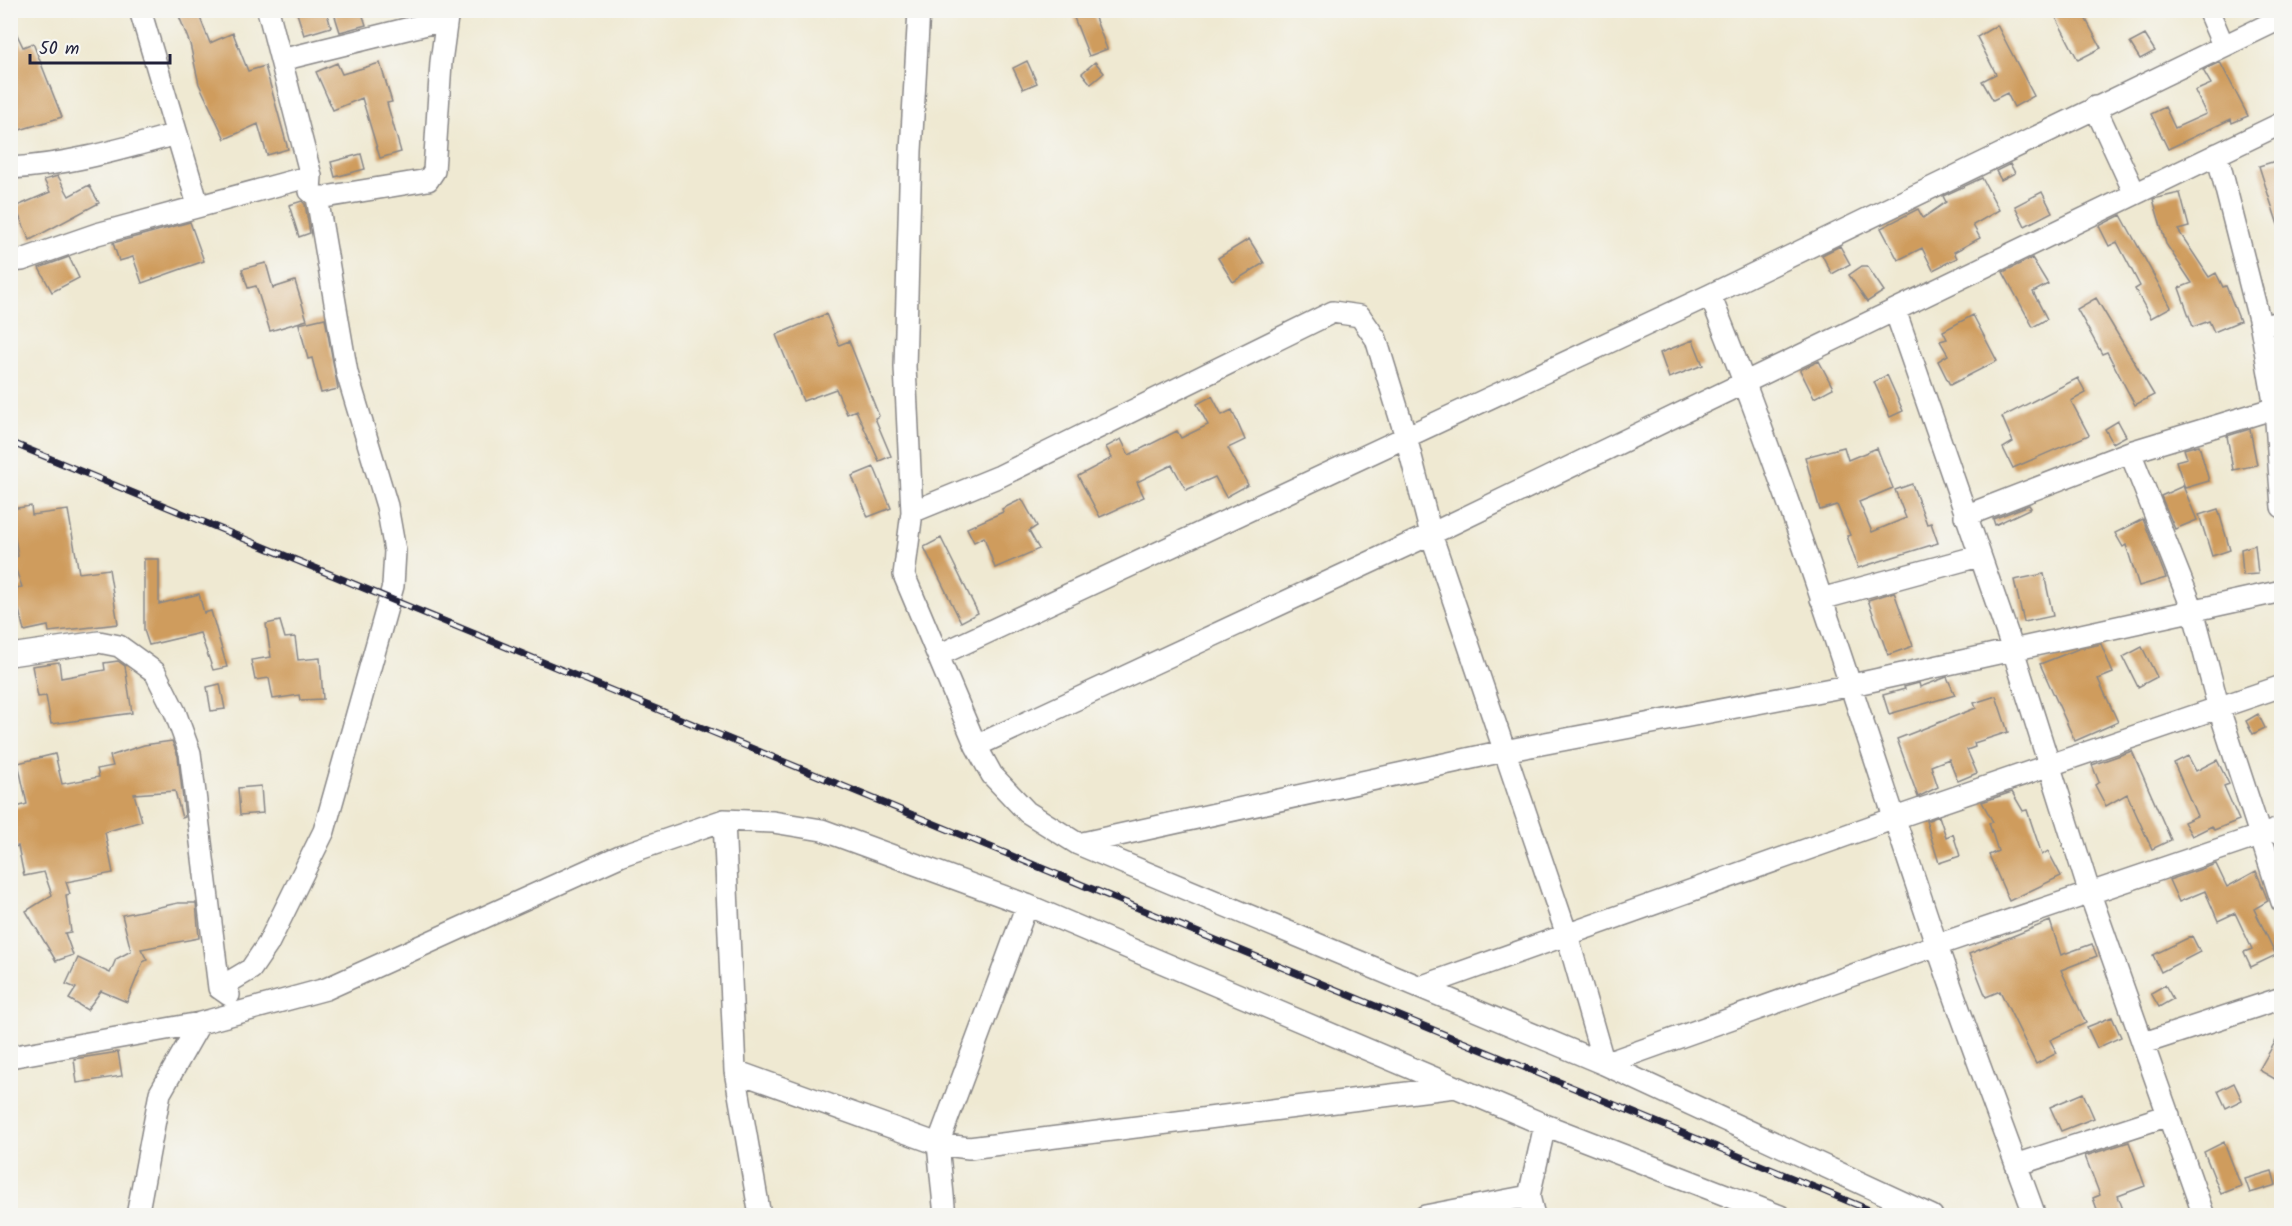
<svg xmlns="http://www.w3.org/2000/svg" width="2292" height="1226" font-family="Kalam,sans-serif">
<rect width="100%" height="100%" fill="#f6f6f2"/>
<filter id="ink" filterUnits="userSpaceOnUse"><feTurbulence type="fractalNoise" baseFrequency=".0167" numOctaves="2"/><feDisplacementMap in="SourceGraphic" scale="12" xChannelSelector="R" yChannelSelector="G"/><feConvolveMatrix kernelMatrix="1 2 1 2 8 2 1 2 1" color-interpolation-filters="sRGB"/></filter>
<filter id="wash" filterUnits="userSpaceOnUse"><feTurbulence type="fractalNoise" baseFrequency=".008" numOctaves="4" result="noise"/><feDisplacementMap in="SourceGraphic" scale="24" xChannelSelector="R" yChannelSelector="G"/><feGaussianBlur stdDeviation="1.35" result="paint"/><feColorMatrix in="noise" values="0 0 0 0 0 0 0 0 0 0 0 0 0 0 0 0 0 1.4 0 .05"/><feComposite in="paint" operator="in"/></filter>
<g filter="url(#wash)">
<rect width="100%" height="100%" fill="#efe9d2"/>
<g id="blocks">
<!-- building -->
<path fill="#cf9c5d" d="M197,10L210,43L233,33L248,71L265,66L288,149L267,155L258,124L225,139L199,84L190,44L179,16Z
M296,10H326L331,27L304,35Z
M333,10H361L366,25L340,32Z
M1071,10H1092L1107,49L1089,56Z
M2052,10H2081L2101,48L2078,60Z
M10,20L23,47L33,43L62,117L10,133Z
M1997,25L2034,96L2014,107L2007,93L1993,100L1982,81L1996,74L1977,37Z
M2145,35L2155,51L2140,59L2130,43Z
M1027,61L1037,83L1023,89L1013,68Z
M1095,62L1104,73L1091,84L1082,73Z
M2220,62L2248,116L2232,123L2231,119L2168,149L2151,114L2165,107L2175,128L2206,114L2195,91L2211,84L2203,70Z
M337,63L342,74L380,63L392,102L387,103L401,152L380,158L362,98L333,110L316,72Z
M361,154L365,169L335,177L331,162Z
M2282,159V225H2278L2259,166Z
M2010,164L2015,173L2001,180L1996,171Z
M58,176L69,196L89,185L99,203L30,240L15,207L50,192L44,180Z
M1982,178L1999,210L1973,225L1980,238L1954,252L1957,258L1933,270L1922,248L1898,260L1881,228L1918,209L1923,218L1946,202L1943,196Z
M2042,192L2052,212L2025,226L2015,206Z
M2180,193L2189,227L2178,230L2209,277L2216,273L2223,287L2226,286L2240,321L2214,332L2209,321L2193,327L2179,288L2192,283L2166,244L2153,199Z
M302,201L305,204L310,233L299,237L289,205Z
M2121,215L2171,307L2151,318L2135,289L2140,286L2117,242L2109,246L2099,226Z
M190,222L204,261L142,283L133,257L119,261L113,243Z
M1249,239L1264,263L1233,282L1218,258Z
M1840,246L1850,264L1832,274L1822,255Z
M69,257L79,278L52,292L39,268Z
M2032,258L2048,284L2033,292L2047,319L2033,327L2003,272Z
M266,263L273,288L295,281L307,320L270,331L256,286L248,288L242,269Z
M1862,266H1867L1884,291L1867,302L1849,275Z
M2096,298L2154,395L2135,405L2107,352L2102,354L2077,309Z
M826,314L839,345L849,341L879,416L875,418L891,456L879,461L856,410L847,414L836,389L803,401L776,335Z
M1973,315L1997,361L1950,385L1938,361L1948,355L1940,341L1947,339L1943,331Z
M325,318L338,389L321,393L312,358L308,359L299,324Z
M1693,340L1703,365L1669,378L1660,353Z
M1819,361L1833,388L1814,398L1800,370Z
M1887,375L1903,411L1890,417L1874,382Z
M2078,378L2086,393L2071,401L2089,435L2013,468L2003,448L2013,442L2002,417Z
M1212,396L1222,415L1232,410L1245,440L1228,448L1248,485L1226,497L1215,477L1186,490L1172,465L1137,482L1144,497L1100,517L1078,476L1112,458L1106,447L1121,439L1129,455L1177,431L1181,438L1208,425L1197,404Z
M2118,421L2126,436L2113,443L2105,429Z
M2250,429L2257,465L2233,470L2227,436Z
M2199,445L2209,481L2185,488L2176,461L2187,458L2184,449Z
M1844,447L1848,460L1877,448L1893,488L1859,502L1872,532L1906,518L1895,490L1912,484L1927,524L1931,523L1938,543L1858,568L1847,536L1850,535L1837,505L1820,510L1805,457Z
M874,467L891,508L868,517L852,476Z
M2183,486L2197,520L2175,529L2161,496Z
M1022,499L1037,526L1029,531L1039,549L995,568L984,537L974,542L967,528L1003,512L1002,509Z
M2029,505L2031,508L1995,525L1993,519Z
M31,506L32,515L68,510L79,573L109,569L118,624L49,632L48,626L24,631L19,610L10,612V589L22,587L12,559L18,556L10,509Z
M2218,509L2230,550L2212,556L2199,515Z
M2143,519L2166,578L2139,586L2126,545L2123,547L2115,533Z
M941,538L978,613L961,622L924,547Z
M2255,545L2258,574L2243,575L2241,549Z
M144,559H159V604L199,594L204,613L211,611L227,667L213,670L200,633L149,645L144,630Z
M2044,574L2053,616L2024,622L2014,580Z
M1894,592L1913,646L1888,655L1868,600Z
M280,621L285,638L295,637L298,660L320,658L323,699L300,700L299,695L273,699L269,678L255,680L251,660L271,657L266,624Z
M2101,644L2113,673L2098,679L2118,722L2075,741L2040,664L2078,649Z
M2142,647L2157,677L2138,687L2123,657Z
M118,661L125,666L132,713L51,724L46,696L38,697L32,666L59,662L61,678L105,670L104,663Z
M1947,677L1955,695L1889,714L1883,695L1905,689L1904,687L1919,683L1920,687Z
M220,684L225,709L211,711L207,687Z
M1996,696L2008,732L1974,743L1975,747L1967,750L1977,773L1958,781L1949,759L1931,766L1938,787L1918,797L1897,739L1976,708L1974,703Z
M2258,714L2265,728L2253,734L2246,721Z
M172,741L178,756L185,817L182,818L175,791L134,794L142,821L105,832L113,873L66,882L70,894L66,895L71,932L65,933L73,955L56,961L26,911L52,895L44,872L24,876L18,846L10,848V809L27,804L18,763L55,754L62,784L99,777L97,769L113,766L110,756L144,745Z
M2132,751L2171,840L2152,849L2127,794L2106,806L2095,785L2099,782L2092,765Z
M2188,756L2196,771L2217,760L2229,784L2224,786L2239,820L2214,830L2212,826L2192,836L2184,822L2197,816L2174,763Z
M261,786L263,813L240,815L238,788Z
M2012,792L2023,811L2027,810L2042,855L2048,851L2061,876L2009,901L1989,855L1998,851L1989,823L1993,822L1982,802Z
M1939,816L1946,837L1953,834L1960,856L1939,863L1926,821Z
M2216,864L2227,887L2256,871L2268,901L2254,909L2276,955L2251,967L2244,952L2252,949L2235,913L2218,921L2205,891L2179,902L2169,880Z
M178,903H196L199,938L141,949L147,960L143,962L127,1002L101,991L87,1010L69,999L76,988L66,984L78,958L110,973L116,959L131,951L122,915Z
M2050,921L2061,955L2092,944L2097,956L2061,970L2086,1023L2050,1040L2057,1053L2036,1064L2000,991L1986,997L1969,954Z
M2192,936L2200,952L2161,972L2153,955Z
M2165,985L2173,999L2159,1007L2151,993Z
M2112,1017L2121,1037L2097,1048L2087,1027Z
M2282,1030V1083L2259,1070Z
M118,1052L122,1076L77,1083L74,1059Z
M2234,1083L2242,1100L2226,1108L2218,1091Z
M2083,1093L2094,1118L2061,1131L2050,1107Z
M2129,1142L2145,1186L2118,1196L2125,1215H2099L2093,1198L2100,1195L2085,1156Z
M2224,1142L2241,1186L2221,1194L2204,1152Z
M2272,1171L2276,1185L2250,1193L2245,1179Z"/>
</g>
</g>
<g filter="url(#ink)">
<use href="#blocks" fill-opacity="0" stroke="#888686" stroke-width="1.5"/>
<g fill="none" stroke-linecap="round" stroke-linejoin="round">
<!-- minor casing -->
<g stroke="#888686" stroke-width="24">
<path id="minor" d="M140,10L198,205
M268,10L311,176L310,191L317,197H325L428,180L434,171L441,62L448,10
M919,10L911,151L905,367L912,512L904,575L976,746L992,775L1027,812L1078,844L1604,1064L1932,1216
M2208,10L2223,45
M281,60L447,19
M2095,107L2135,194
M2217,154L2261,327L2275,408L2282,507
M10,168C68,165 122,149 177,134
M10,261L22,260L97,234L311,176
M1710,295C1796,507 1863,727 1936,943C1967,1035 2002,1125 2035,1216
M1895,310L2013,650L2090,894L2204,1216
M2261,327L2282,321
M2130,452L2193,610L2219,709L2282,902
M912,512L1000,476L1333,312L1360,316L1376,339L1406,437L1431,534L1567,935L1604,1064L1937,945L2282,828
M1965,516L2130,452L2282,406
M1821,599L1979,556
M10,655L99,642L119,646L155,672L175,712L190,753L219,988L229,995
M939,655L1710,295L2282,18
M976,746L1431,534L2282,123
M724,820L735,1071L760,1216
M1078,844L1504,751L1852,685L2282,591
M1420,987L1895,818L2282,686
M219,988L251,969L268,944L324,831L393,586L395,551L387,506L347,373L317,197
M2144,1043L2282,998
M10,1057L200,1023L326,989L622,855L724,820L773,822L822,830L1027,905L1545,1125L1780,1216
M735,1071L938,1144L969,1148L1455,1087
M2016,1165L2169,1115
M137,1216L160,1093L200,1023
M945,1216L938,1144L1027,905
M1425,1216L1529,1196
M1534,1216L1529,1196L1545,1125"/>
</g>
<!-- minor -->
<use href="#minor" stroke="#fff" stroke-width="21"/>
<!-- rail casing -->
<g stroke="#22223b" stroke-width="7">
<path id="rail" d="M10,442L1884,1216"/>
</g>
<!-- rail -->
<use href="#rail" stroke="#f6f6f2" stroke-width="4.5" stroke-dasharray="14" stroke-linecap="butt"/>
</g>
</g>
<!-- margin -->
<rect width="2292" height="1226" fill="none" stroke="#f6f6f2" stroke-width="36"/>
<!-- scale -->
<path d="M30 54v9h140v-9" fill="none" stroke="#22223b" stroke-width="3"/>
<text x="39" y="54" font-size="18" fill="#22223b" stroke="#f6f6f2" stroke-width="4.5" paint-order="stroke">50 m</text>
</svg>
